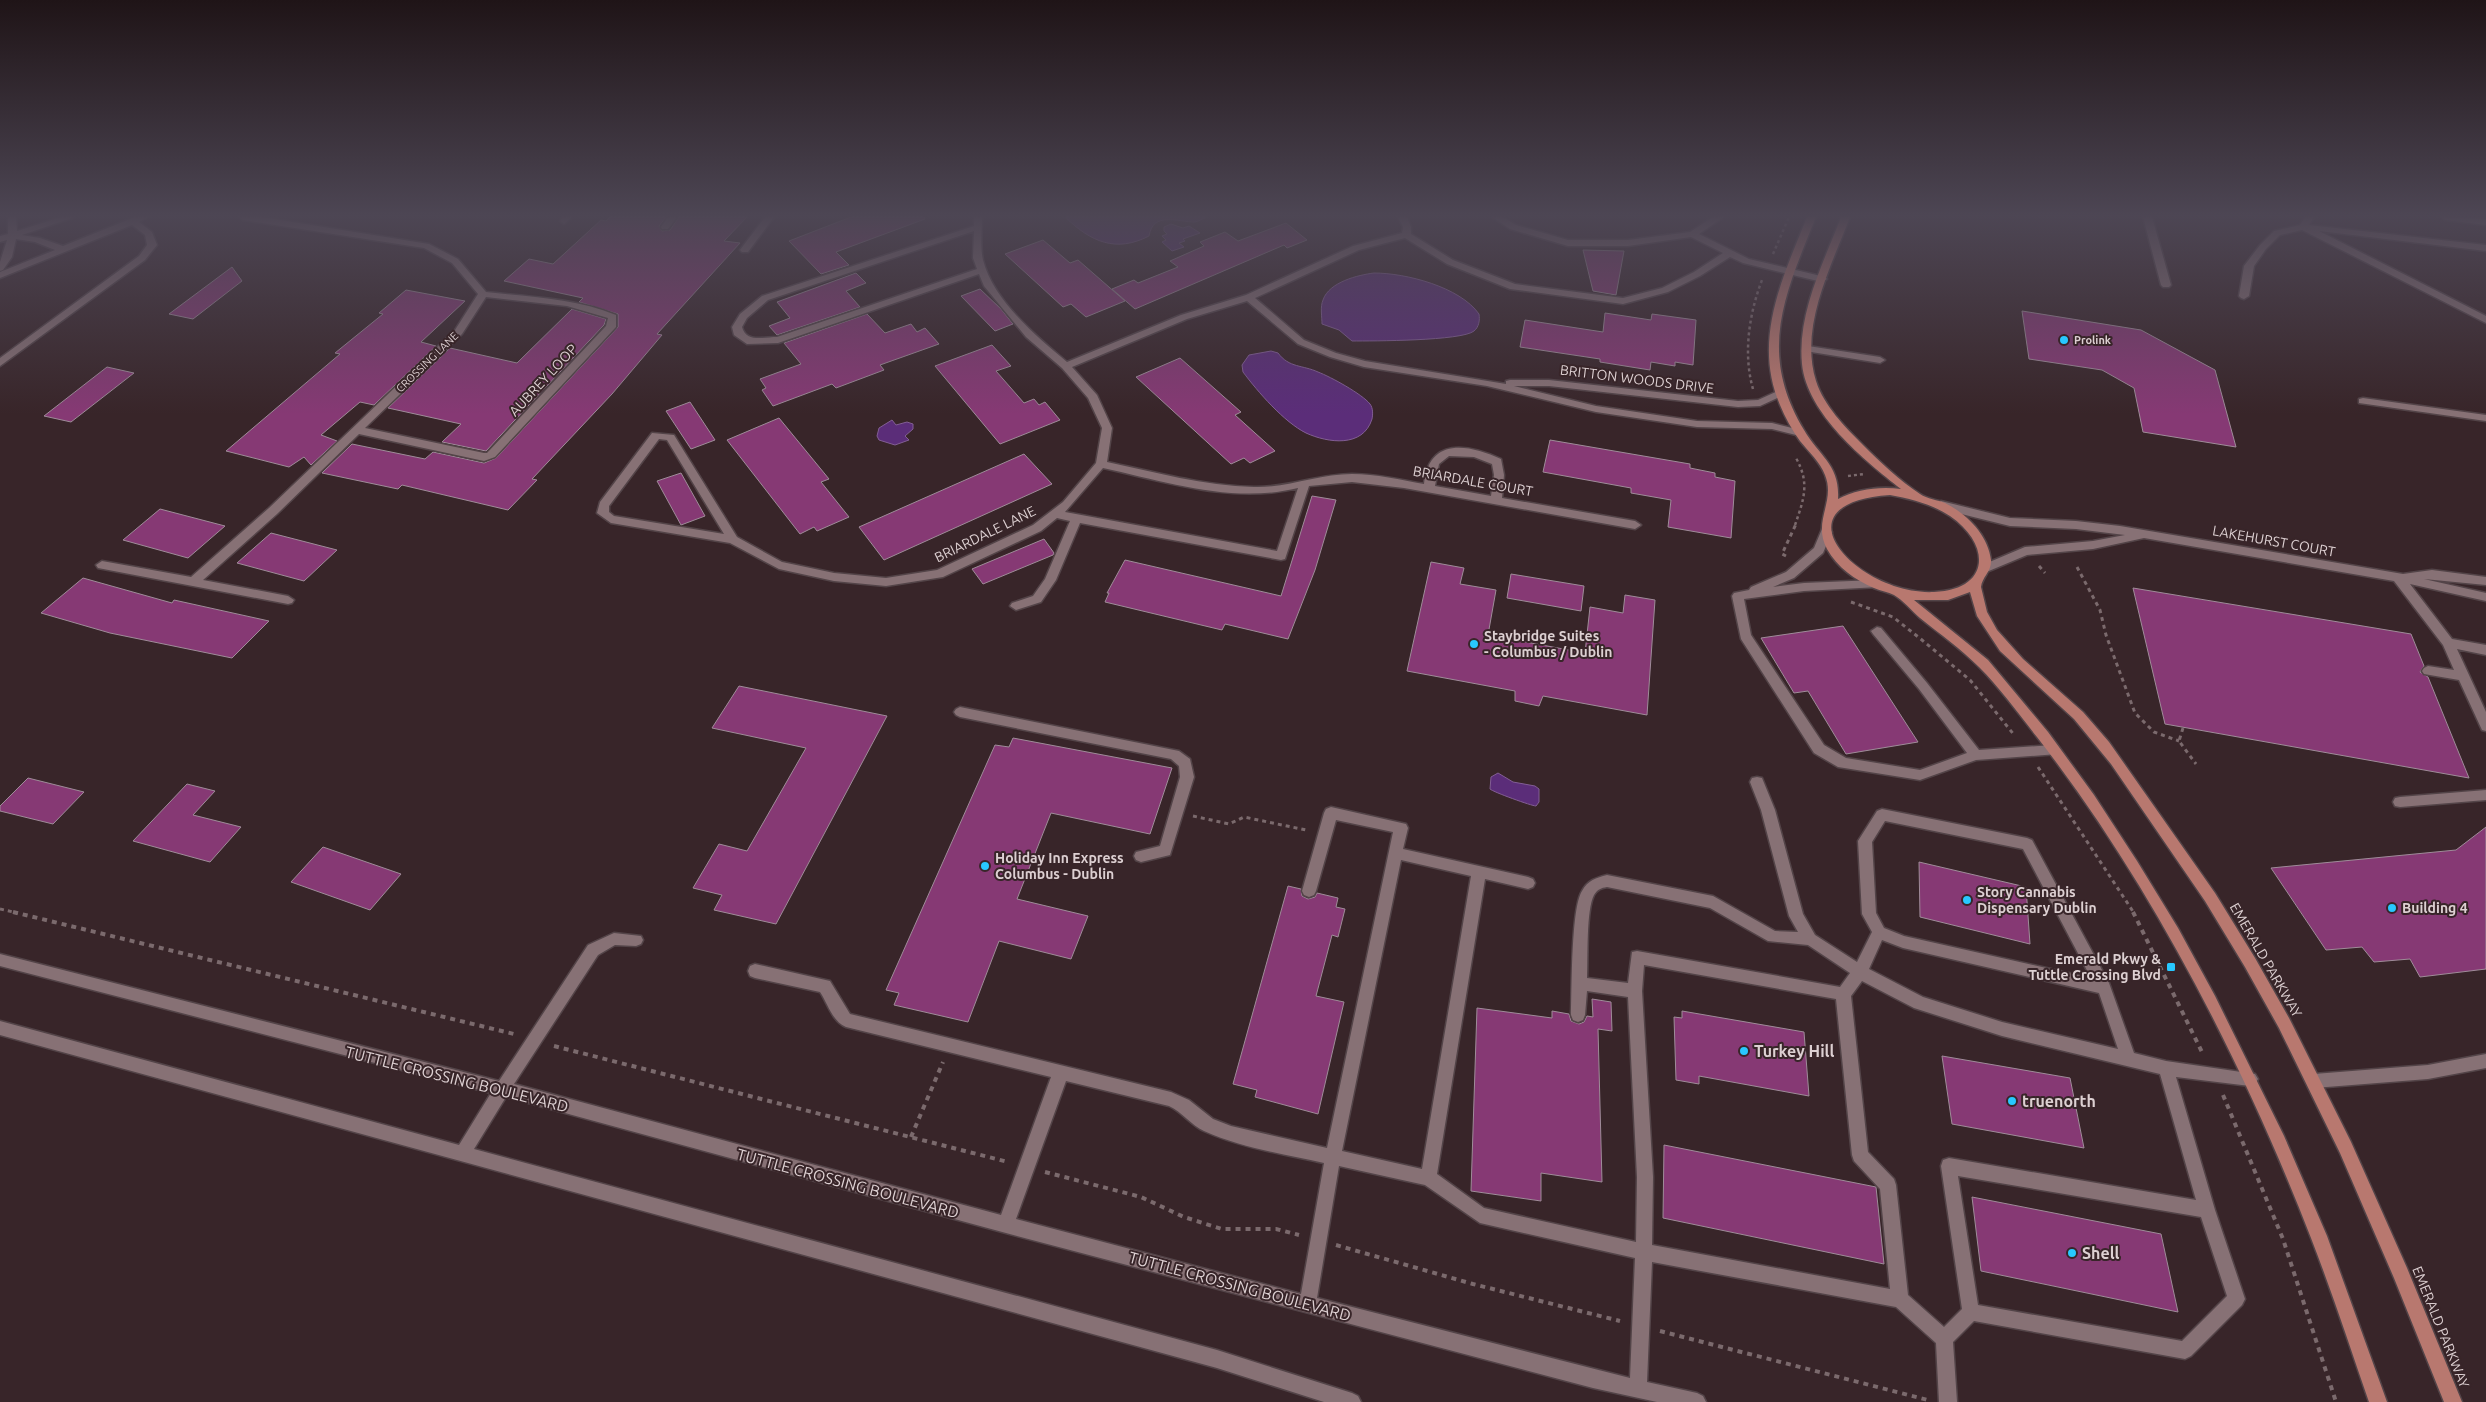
<svg xmlns="http://www.w3.org/2000/svg" width="2486" height="1402" font-family="Ubuntu,sans-serif">
<rect width="100%" height="100%" fill="#382529"/>
<!-- water -->
<path fill="#5b2d79" stroke="#825e94" d="M1065,217H1206C1203,219 1199,221 1195,222C1178,222 1153,211 1149,236C1116,253 1091,242 1065,217Z
M1171,224L1183,228L1189,226L1200,233L1183,239L1185,241L1179,243L1184,247L1172,251L1162,242L1166,240L1162,236L1167,234L1164,231V227Z
M1374,273C1406,273 1460,287 1479,314C1480,320 1479,327 1474,331C1462,341 1372,341 1352,341L1339,330L1322,324C1322,317 1320,307 1323,300C1329,282 1358,275 1374,273Z
M1271,351L1278,353C1289,368 1303,365 1318,372C1331,377 1362,394 1370,404C1373,408 1373,414 1372,419C1363,448 1328,443 1306,433C1284,422 1258,392 1243,372L1242,365L1249,355Z
M892,420L896,425L907,422L913,424V429L905,436L909,440L895,445L879,440L877,436L879,428Z
M1498,773L1513,782L1535,786L1539,789V802L1536,806C1532,806 1493,792 1490,789L1491,777Z"/>
<!-- building -->
<path fill="#863974" stroke="#9f8c99" d="M610,217H666L659,226L662,231L670,230L679,217H747L724,241L740,243L657,334L662,335L612,394L532,479L537,480L508,510L402,485L398,489L322,473L352,444L425,459L433,452L484,463L496,458L618,327V314L579,302L583,298L504,281L529,259L553,264L601,220L606,221Z
M851,217H924L925,219L836,252L849,265L821,274L789,241Z
M1286,223L1307,240L1287,248L1284,245L1135,309L1112,289L1134,280L1138,283L1178,267L1170,261L1204,246L1200,242L1225,232L1238,241Z
M1043,240L1070,263L1078,260L1125,301L1086,317L1071,304L1063,307L1005,254Z
M1583,250L1624,251L1616,295L1593,291Z
M232,267L242,281L193,319L169,314Z
M856,273L866,283L846,291L860,307L777,335L769,326L790,318L777,302Z
M980,289L1001,309L1013,324L995,331L961,296Z
M406,290L465,301L421,342L436,346L374,405L360,402L321,435L337,441L311,465L304,457L289,467L226,451L340,354L335,353L383,314L379,313Z
M572,309L606,319L604,325L486,451L442,442L461,424L388,408L450,348L517,363Z
M2022,311L2141,330L2215,370L2236,447L2143,432L2134,388L2102,370L2029,359Z
M1605,313L1651,320L1652,314L1696,320L1693,365L1675,362V366L1651,362L1650,370L1600,362V359L1520,347L1525,320L1603,332Z
M867,314L885,333L911,324L917,332L925,328L939,344L880,365L884,370L836,388L832,384L773,406L762,390L766,388L760,379L801,364L784,343Z
M992,345L1011,366L996,371L1024,403L1034,399L1039,405L1045,402L1060,420L1000,444L935,366Z
M1180,358L1241,412L1235,415L1275,451L1250,463L1244,458L1231,464L1136,377Z
M107,367L134,373L71,422L44,416Z
M690,402L715,440L691,449L666,411Z
M779,418L829,479L821,482L849,517L817,531L814,527L800,534L727,440Z
M1550,440L1690,464V468L1715,473V477L1735,481L1731,538L1668,527L1671,500L1631,493V488L1543,472Z
M1024,454L1052,484L884,560L859,527Z
M681,473L705,516L681,525L657,481Z
M1312,496L1336,500L1315,570L1288,639L1225,624L1222,630L1105,602L1109,593H1107L1125,560L1281,596Z
M160,509L225,526L188,558L123,540Z
M271,533L337,550L304,581L237,563Z
M1044,539L1054,553L1053,555L983,584L972,569Z
M1431,562L1464,568L1460,584L1496,590L1488,635L1585,653L1590,607L1623,613L1625,595L1655,600L1647,715L1543,696L1539,706L1515,701V691L1407,671Z
M1511,574L1584,586L1581,611L1507,598Z
M83,578L172,603L174,600L269,621L232,658L110,633L41,613Z
M2133,588L2411,634L2424,666L2420,672L2428,677L2469,778L2165,724Z
M1843,626L1918,742L1846,754L1808,691L1794,693L1761,638Z
M739,686L887,716L776,924L714,910L722,895L693,888L719,844L747,851L806,748L712,728Z
M1013,738L1172,768L1150,834L1051,813L1017,899L1088,916L1071,959L999,941L968,1022L894,1005L899,993L886,990L995,745L1009,747Z
M28,778L84,792L53,824L0,811V806Z
M187,784L215,791L193,815L241,827L210,862L133,841Z
M2486,827V969L2420,977L2410,959L2374,962L2362,947L2326,950L2271,868L2456,850Z
M323,847L401,874L370,910L291,882Z
M1919,862L2026,887L2030,944L1920,917Z
M1288,886L1301,889L1302,896L1308,899L1315,897L1317,893L1338,898L1336,907L1345,909L1338,937L1332,935L1316,996L1344,1002L1318,1114L1255,1097L1257,1090L1233,1084Z
M1592,999L1611,1002L1612,1031L1598,1029L1602,1182L1541,1173V1201L1471,1191L1477,1008L1552,1018V1011L1569,1014L1571,1021L1579,1024L1584,1022L1587,1016L1593,1017Z
M1682,1011L1804,1032L1809,1096L1699,1076V1084L1676,1080L1674,1017L1682,1018Z
M1942,1056L2070,1078L2084,1148L1952,1124Z
M1664,1145L1876,1187L1884,1264L1663,1218Z
M1972,1197L2161,1234L2178,1312L1981,1271Z"/>
<g fill="none" stroke-linecap="round" stroke-linejoin="round">
<!-- minor casing -->
<g stroke="#534448" stroke-width="3">
<path id="minor" d="M8,217H16L17,231L61,217H75L22,235L40,238L63,246L135,217H148L139,222L152,232L157,245L145,260L0,366V358L139,256L147,245L145,235L132,225L0,278V272L55,250L35,242L16,239L12,257L3,270L0,271V262L7,240L0,242V236L8,234Z
M239,217H262L429,244L458,259L486,292C530,297 575,298 616,315V327L495,457L484,461L359,434L277,514L203,580L288,596L294,600L292,603L288,604L98,568L96,565L102,561L191,577L269,508L455,330L478,294L452,263L424,248L243,220ZM486,297L567,306L608,318L606,326L487,453H484L365,428L462,334Z
M563,217H572L564,224L560,221Z
M668,217H677L668,229H662L661,227Z
M765,217H774L748,252H742L740,250Z
M974,217H982C982,230 980,247 983,260C993,300 1036,336 1067,362L1181,315L1246,295L1353,246L1402,233L1403,227L1398,217H1407L1411,227V234L1453,260L1515,284L1623,298L1662,288L1694,272L1723,253L1691,237L1628,246H1568L1510,229L1492,217H1503L1516,225L1568,240H1628L1690,232L1713,217H1724L1699,234L1749,259L1825,277L1827,279L1822,282L1743,263L1730,257L1700,276L1668,292L1623,304L1510,289L1447,264L1405,238L1359,250L1255,298L1304,340L1336,353L1365,361L1506,384V381L1510,380H1549L1738,401L1758,400L1780,390L1785,393L1784,395L1760,406L1738,407L1549,386H1514L1596,406L1697,421L1772,423L1804,431L1805,433L1800,436L1772,429L1697,427L1596,412L1487,386L1364,367L1330,357L1298,344L1247,301L1187,319L1072,367L1097,395L1112,428L1107,462C1155,472 1204,486 1254,487C1287,488 1319,474 1352,474C1376,474 1401,480 1424,484C1429,437 1468,444 1501,459L1504,475L1502,498L1635,521L1641,525L1635,529L1404,488L1352,482L1309,486L1285,559L1281,560L1080,523L1056,580L1041,602L1016,610L1010,606L1012,603L1033,596L1045,579L1070,521L1057,518L1041,531L943,577L886,586L834,581L779,569L730,543L611,523L597,513L600,502L652,433L674,435L737,537L782,562L834,573L886,578L937,570L1033,525L1063,502L1096,463L1102,428L1088,398L1062,368L1026,337L984,286L979,274L778,343L747,344L734,335L732,327L740,314L762,296L974,226ZM974,231L973,258L977,269L777,337C764,337 746,343 742,327L747,318L768,300ZM659,439L667,440L724,534L614,516L609,512V506ZM1449,456L1474,457L1492,464L1494,475L1491,496L1435,486L1439,464ZM1103,468C1167,482 1233,504 1298,488L1277,551L1065,512Z
M2143,217H2152L2171,285L2169,287H2163L2161,285Z
M2305,217H2314L2309,225L2486,245V251L2319,231L2486,316V323L2302,230L2280,235L2266,249L2254,266L2249,296L2244,299L2241,298L2239,296L2244,266L2260,245L2274,231L2300,225Z
M2441,217L2486,219V225L2445,220Z
M1808,346L1880,357L1885,360L1880,363L1805,351V347Z
M2363,398L2486,415V421L2359,403V399Z
M1941,501L2010,518L2076,521L2120,526L2403,574L2432,570L2486,577V585L2424,579L2486,593V601L2410,584L2452,639L2486,645V655L2457,649L2486,712V731L2482,730L2459,680L2424,674L2422,671L2424,668L2428,666L2454,670L2443,645L2394,581L2144,538L2093,549L2027,555L1984,573L1978,569L1980,566L2025,547L2093,541L2125,535L2076,529L2010,526L1937,508L1935,505Z
M1826,528L1832,532L1823,553L1794,578L1773,587L1804,583L1875,580L1879,581L1881,584L1879,587L1804,591L1744,599L1751,635L1824,745L1846,758L1920,770L1967,753L1919,689L1873,634L1871,631L1877,627L1881,628L1927,683L1979,750L2053,745L2058,746L2059,750L2058,754L1976,760L1920,780L1838,767L1814,753L1741,639L1732,596L1734,593L1749,590L1751,587L1786,572L1814,548L1822,529Z
M960,707L1179,751L1190,759L1194,777L1170,855L1141,862L1136,860L1134,856L1136,852L1160,846L1180,777L1179,766L1171,759L960,717L956,715L954,712L956,709Z
M1757,777L1762,778L1775,810L1803,914L1815,935L1857,962L1872,932L1862,914L1858,841L1877,811L1882,809L2027,838L2032,840L2109,983L2134,1053L2166,1061L2255,1074L2258,1079L2255,1084L2250,1086L2176,1077L2215,1210L2245,1299L2242,1305L2191,1356L2185,1359L1974,1321L1953,1342L1957,1402H1939L1936,1343L1896,1307L1652,1262L1647,1382L1697,1393L1703,1396L1706,1402H1657L1593,1388L1006,1233L506,1097L474,1149L1217,1350L1352,1393L1358,1396L1361,1402H1324L1217,1368L0,1035V1021L459,1145L491,1093L0,966V954L499,1081L588,945L614,933L641,936L643,940L641,944L636,946L615,945L598,955L514,1084L1001,1215L1051,1077L846,1027C832,1021 828,1004 820,992L755,978L750,976L748,971L750,966L755,964L830,981L850,1014L1171,1092L1189,1100L1213,1119L1231,1126L1327,1148L1393,832L1336,820L1316,891L1314,895L1309,897L1304,895L1302,891L1324,813L1326,809L1331,807L1406,824L1408,828L1403,849L1528,877L1533,879L1535,883L1533,887L1528,889L1485,879L1437,1174L1484,1208L1636,1242L1637,1177L1628,997L1587,991L1585,1015L1583,1020L1578,1022L1573,1020L1571,1015C1572,990 1571,908 1582,891C1588,880 1596,878 1607,875L1713,896L1775,931L1798,932L1789,916L1761,810L1750,782L1752,778ZM1885,821L2023,849L2091,978L1904,936L1884,928L1876,913L1872,842ZM1401,860L1471,876L1422,1169L1342,1151ZM1607,887L1710,908L1768,941L1808,945L1850,973L1840,987L1637,951L1632,952L1628,983L1587,978C1588,959 1586,910 1594,895C1598,889 1601,888 1607,887ZM1882,940L1903,948L2099,993L2118,1049L2002,1022L1923,997L1869,969ZM1644,965L1836,999L1852,1155L1854,1161L1880,1189L1890,1289L1652,1245L1653,1177L1642,991ZM1862,981L1914,1008L2002,1036L2160,1074L2196,1200L1949,1158L1943,1160L1941,1166L1962,1309L1944,1327L1908,1295L1896,1185L1894,1179L1868,1152L1851,996ZM1066,1081L1169,1106C1182,1112 1191,1125 1204,1131C1242,1148 1284,1154 1324,1163L1301,1294L1016,1219ZM1339,1166L1425,1185L1480,1223L1635,1258L1630,1378L1317,1298ZM1958,1176L2201,1217L2227,1296L2182,1341L1978,1305Z
M2486,790V800L2400,807L2395,806L2393,802L2395,798L2400,797Z
M2486,1054V1068L2428,1079L2314,1088L2309,1086L2306,1081L2309,1076L2314,1074L2428,1065Z"/>
</g>
<!-- major casing -->
<g stroke="#534448" stroke-width="3">
<path id="major" d="M1807,217H1816C1785,294 1757,352 1804,430C1820,457 1840,465 1838,499C1856,489 1881,486 1901,489C1864,460 1807,414 1802,364C1797,313 1824,262 1841,217H1850C1831,267 1799,327 1816,381C1824,406 1845,427 1863,445C1880,462 1900,481 1920,494C1927,499 1938,500 1945,503C1967,514 1988,535 1991,560C1992,571 1982,577 1981,587L1987,612L1997,630L2023,659L2083,712L2109,742L2215,893L2255,958L2289,1018L2351,1142L2407,1268L2462,1402H2444L2394,1278L2340,1153L2279,1028L2245,967L2205,901L2111,764L2074,719L2000,651L1977,616L1970,592L1948,600H1914L1988,660L2048,732L2094,795L2137,861L2178,928L2215,996L2284,1136L2327,1236L2387,1402H2369C2350,1347 2332,1292 2311,1238C2244,1065 2151,883 2037,737C2018,713 2000,688 1979,667C1961,649 1940,634 1920,618C1912,611 1903,600 1894,595C1888,592 1881,591 1874,588C1855,580 1837,567 1827,549C1812,521 1836,502 1825,475C1820,462 1809,452 1800,441C1792,430 1785,417 1780,405C1752,340 1783,277 1807,217ZM1890,495C1911,499 1932,504 1950,516C1992,545 1990,590 1934,592C1859,596 1770,503 1890,495Z"/>
</g>
<!-- path-far2 -->
<path stroke="#7b6a6d" stroke-width="2.5" stroke-dasharray="3 3" stroke-linecap="butt" d="M1773,254L1789,217
M1753,389C1743,354 1749,314 1762,280
M1848,476L1864,474
M1795,525C1804,499 1810,483 1796,458"/>
<!-- path-far1 -->
<path stroke="#7b6a6d" stroke-width="3" stroke-dasharray="4 4" stroke-linecap="butt" d="M1786,556L1782,554L1796,524
M2039,566L2045,573
M2077,567L2100,610L2106,635L2135,713L2154,732L2179,741
M1851,602L1893,617L1922,640L1970,680L2015,736
M2183,728L2179,741L2196,764
M2038,767L2134,913
M1193,816L1229,824L1244,817L1306,830
M0,909L18,913"/>
<!-- path -->
<path stroke="#7b6a6d" stroke-width="4" stroke-dasharray="5 5" stroke-linecap="butt" d="M13,912L514,1034
M2133,912L2203,1054
M554,1046L1008,1162
M2223,1095L2283,1239L2336,1402
M911,1137L943,1062
M1045,1172L1141,1197L1184,1217L1222,1229H1276L1299,1235
M1336,1245L1473,1284L1620,1321
M1660,1331L1928,1400"/>
<!-- minor -->
<use href="#minor" fill="#877175" fill-rule="evenodd"/>
<!-- major -->
<use href="#major" fill="#b8786f" fill-rule="evenodd"/>
</g>
<!-- sky -->
<linearGradient id="sky" x2="0" y2="1"><stop stop-color="#1f1417"/><stop offset="0.52" stop-color="#4d4654"/><stop offset="1" stop-color="#4d4654" stop-opacity="0"/></linearGradient>
<rect width="2486" height="414" fill="url(#sky)"/>
<!-- markers -->
<g fill="#28c8ff" stroke="#382529" stroke-width="2">
<circle cx="2064" cy="340" r="5"/>
<circle cx="1474" cy="644" r="5"/>
<circle cx="985" cy="866" r="5"/>
<circle cx="1967" cy="900" r="5"/>
<circle cx="2392" cy="908" r="5"/>
<rect x="2166" y="962" width="10" height="10" rx="2.5"/>
<circle cx="1744" cy="1051" r="5"/>
<circle cx="2012" cy="1101" r="5"/>
<circle cx="2072" cy="1253" r="5"/>
</g>
<g text-anchor="middle" dominant-baseline="central" stroke-width="4" stroke-linejoin="round" paint-order="stroke">
<!-- far-poi labels -->
<g font-size="11" font-weight="bold" fill="#ddd0d2" stroke="#382529" text-anchor="start">
<text x="2074" y="340">Prolink</text>
</g>
<!-- far-street labels -->
<g font-size="11" fill="#ddd0d2" stroke="#382529">
<text transform="translate(427 362) rotate(-44)">CROSSING LANE</text>
</g>
<!-- street labels -->
<g font-size="14" fill="#ddd0d2" stroke="#382529">
<text transform="translate(1637 379) rotate(7)">BRITTON WOODS DRIVE</text>
<text transform="translate(543 380) rotate(-47)">AUBREY LOOP</text>
<text transform="translate(1473 481) rotate(10)">BRIARDALE COURT</text>
<text transform="translate(985 534) rotate(-26)">BRIARDALE LANE</text>
<text transform="translate(2274 541) rotate(10)">LAKEHURST COURT</text>
<text transform="translate(2266 960) rotate(60)">EMERALD PARKWAY</text>
<text transform="translate(2441 1327) rotate(68)">EMERALD PARKWAY</text>
</g>
<!-- poi labels -->
<g font-size="14" font-weight="bold" fill="#ddd0d2" stroke="#382529" text-anchor="start">
<text x="1484" y="636">Staybridge Suites<tspan x="1484" dy="16">- Columbus / Dublin</tspan></text>
<text x="995" y="858">Holiday Inn Express<tspan x="995" dy="16">Columbus - Dublin</tspan></text>
<text x="1977" y="892">Story Cannabis<tspan x="1977" dy="16">Dispensary Dublin</tspan></text>
<text x="2402" y="908">Building 4</text>
<text x="2161" y="959" text-anchor="end">Emerald Pkwy &amp;<tspan x="2161" dy="16">Tuttle Crossing Blvd</tspan></text>
</g>
<!-- near-poi labels -->
<g font-size="16" font-weight="bold" fill="#ddd0d2" stroke="#382529" text-anchor="start">
<text x="1754" y="1051">Turkey Hill</text>
<text x="2022" y="1101">truenorth</text>
<text x="2082" y="1253">Shell</text>
</g>
<!-- near-street labels -->
<g font-size="16" fill="#ddd0d2" stroke="#382529">
<text transform="translate(457 1079) rotate(14)">TUTTLE CROSSING BOULEVARD</text>
<text transform="translate(848 1183) rotate(15)">TUTTLE CROSSING BOULEVARD</text>
<text transform="translate(1240 1286) rotate(15)">TUTTLE CROSSING BOULEVARD</text>
</g>
</g>
</svg>
